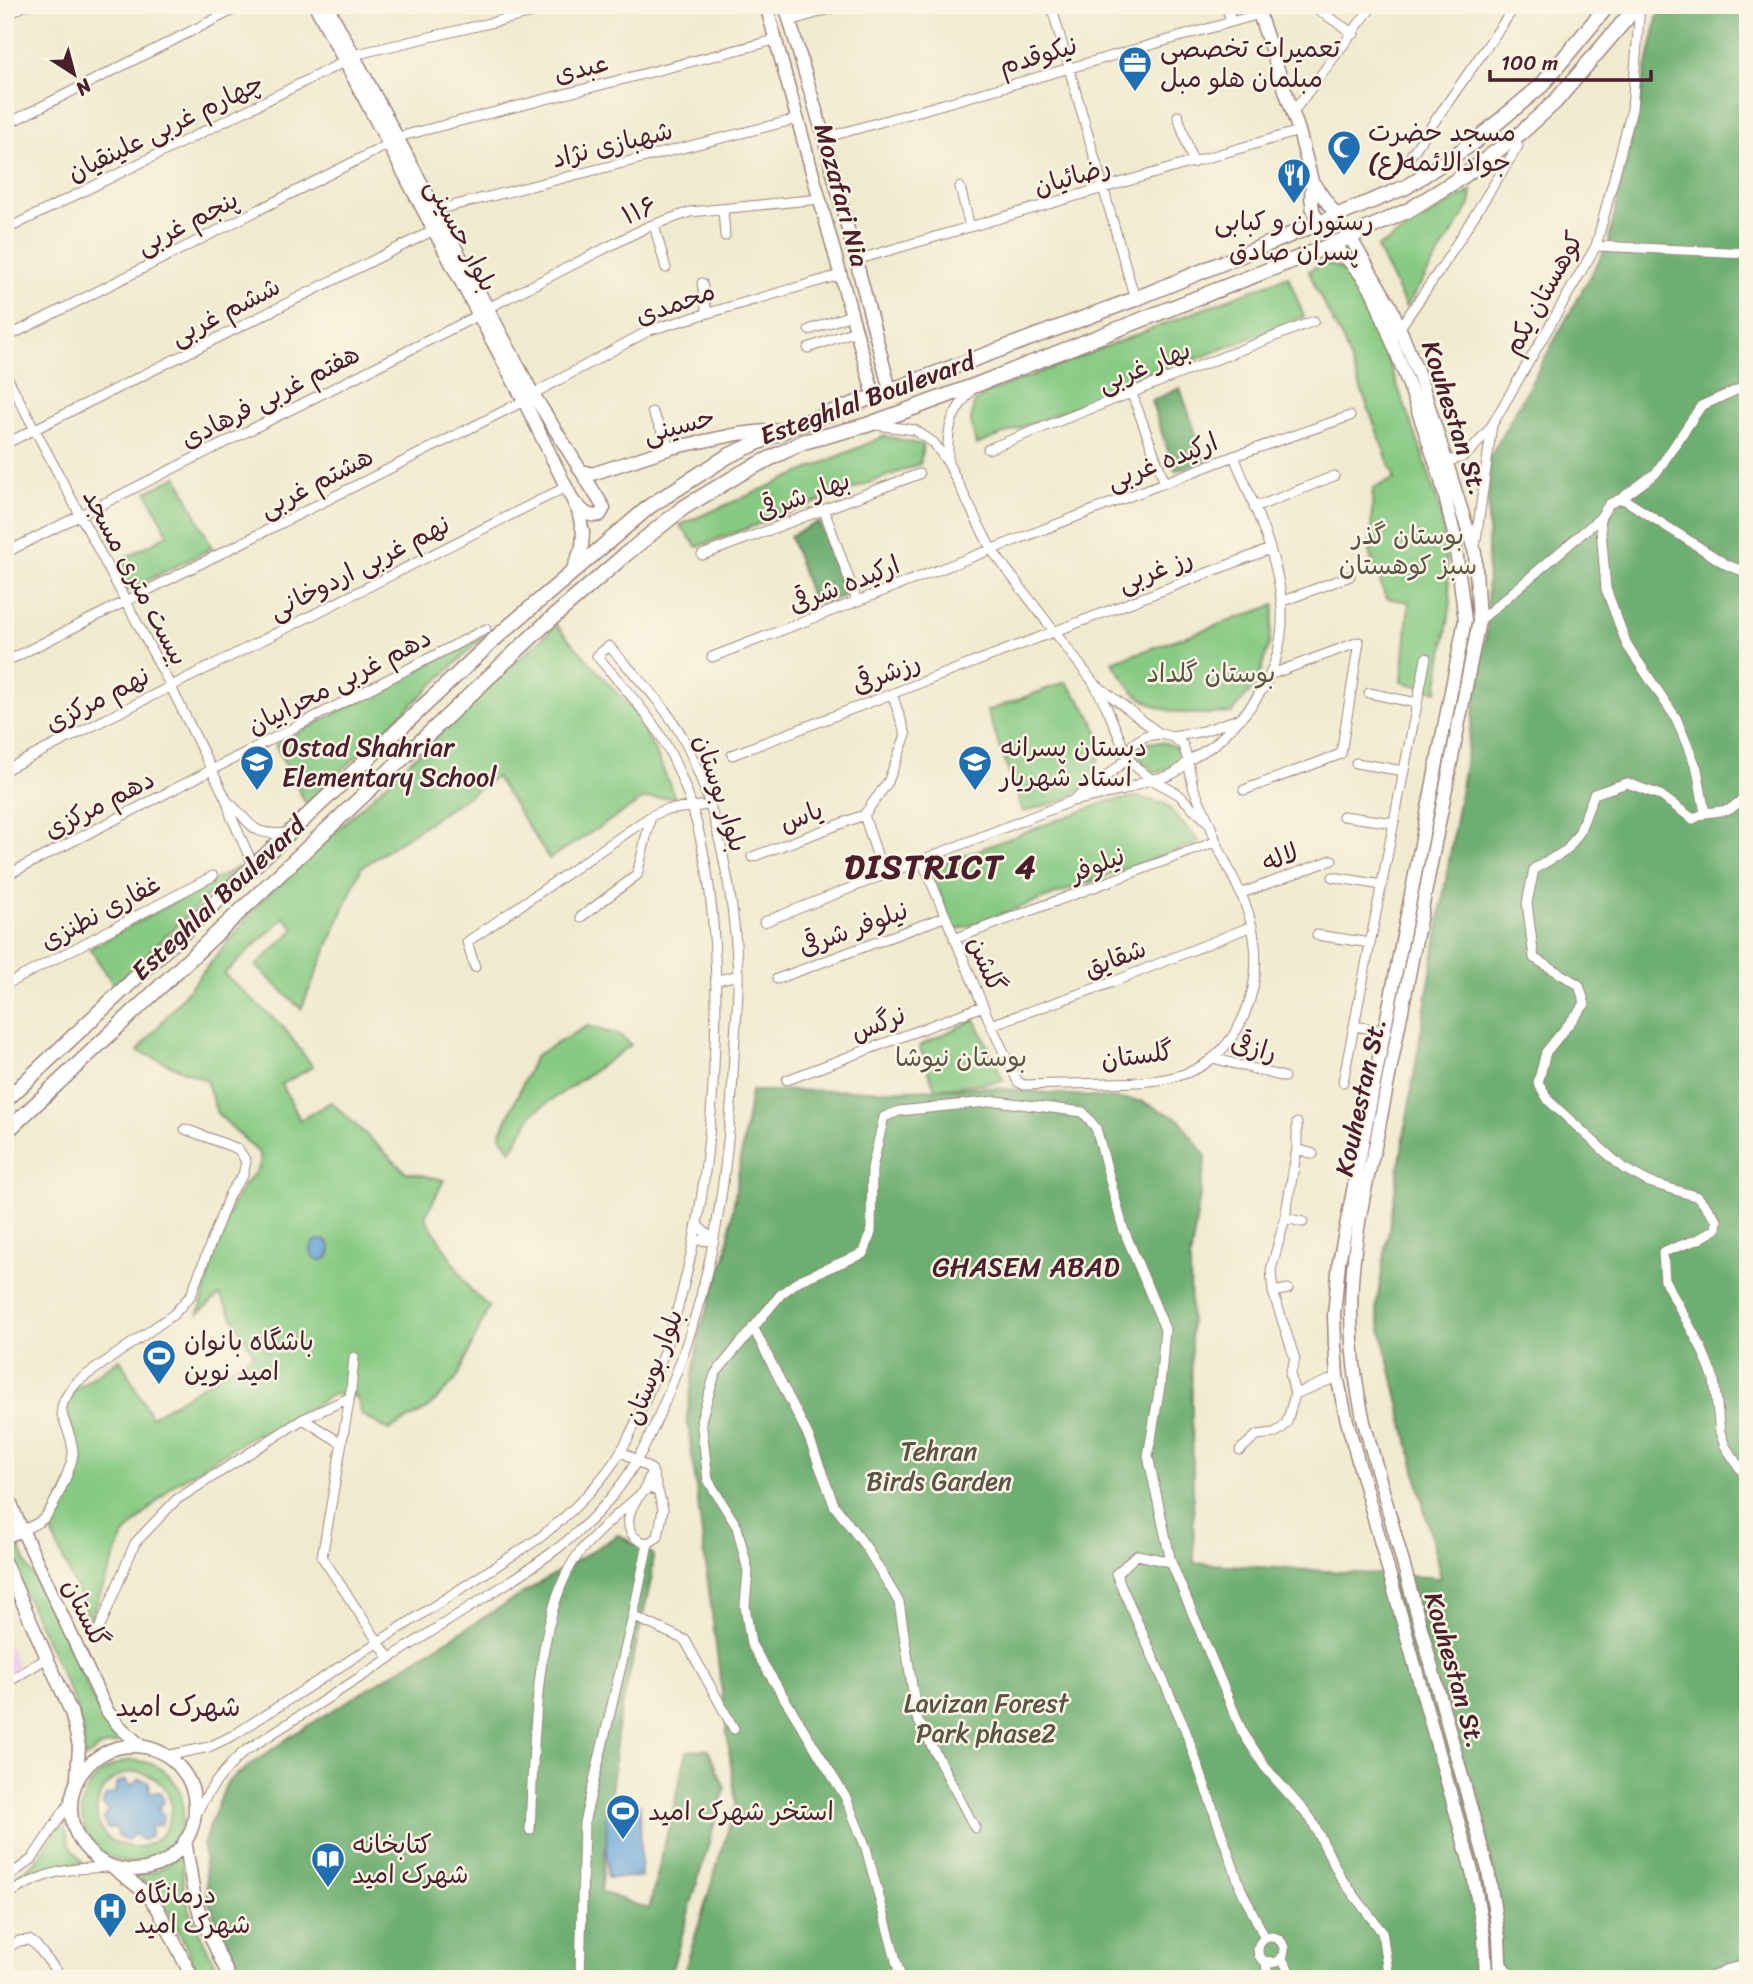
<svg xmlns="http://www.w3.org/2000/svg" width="1753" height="1984" font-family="Sriracha,'Playpen Sans Arabic',sans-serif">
<rect width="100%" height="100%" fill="#fcf5e5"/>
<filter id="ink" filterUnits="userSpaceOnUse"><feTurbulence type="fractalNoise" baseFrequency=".0143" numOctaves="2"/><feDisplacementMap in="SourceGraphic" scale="14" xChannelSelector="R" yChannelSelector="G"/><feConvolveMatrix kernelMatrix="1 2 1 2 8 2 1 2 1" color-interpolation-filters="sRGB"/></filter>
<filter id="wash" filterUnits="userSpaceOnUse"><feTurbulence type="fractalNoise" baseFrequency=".00686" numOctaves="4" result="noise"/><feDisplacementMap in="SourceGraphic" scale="28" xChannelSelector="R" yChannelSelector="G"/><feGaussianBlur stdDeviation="1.57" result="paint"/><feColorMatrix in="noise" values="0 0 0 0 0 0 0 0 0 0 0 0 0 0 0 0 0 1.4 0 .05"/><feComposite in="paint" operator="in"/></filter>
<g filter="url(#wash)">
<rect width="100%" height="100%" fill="#f0eacf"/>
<!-- built -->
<path fill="#ecd1eb" d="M5,1638L18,1669L5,1677Z"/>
<!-- green -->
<path fill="#87ca83" stroke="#687457" stroke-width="2" fill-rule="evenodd" d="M1472,190L1470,205L1406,307L1377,248Z
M1324,262L1341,269L1362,290L1424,458L1441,514L1451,602L1437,691L1402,682L1409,602L1386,598L1370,555L1373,488L1395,479L1343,341L1318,293L1309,271Z
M1288,276L1304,317L976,445L971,422L974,403L989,392Z
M885,436L923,445L920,464L697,547L680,525Z
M177,476L212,548L127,591L113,565L168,534L147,492Z
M1275,605L1269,644L1257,683L1232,713C1199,715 1168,717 1140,697C1129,690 1121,673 1112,662Z
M556,625L631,708L654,749L675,797L644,799L549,859L496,777L361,868L301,1009L256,966L295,929L285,917L224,974L284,1028L313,1067L282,1084L300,1120L331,1102L406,1172L444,1180L425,1217L471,1291L489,1307L456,1380L427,1409L389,1430L362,1415L357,1397L333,1394L261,1439L257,1433L173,1485L123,1536L90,1620L48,1525L76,1469L78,1452L66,1408L69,1398L77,1388L120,1359L151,1417L254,1354L220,1295L199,1313C211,1272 219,1226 241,1189C248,1176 266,1170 259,1153L217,1113L206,1080L138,1051L263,899Z
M487,634L306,804L275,745Z
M1066,682C1086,708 1111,735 1095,769C1091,779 1084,787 1075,794C1061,803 1039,807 1023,812L987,711Z
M1151,742C1165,742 1174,743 1182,756C1176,768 1167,770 1155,772L1135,755L1138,746Z
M1138,797L1165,804L1200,842L954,931L930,868L1109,801Z
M238,867L114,986L90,948Z
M975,1019L1004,1081L935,1089L919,1046Z
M587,1026L621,1036L631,1045L533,1113L511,1151L500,1135L535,1056Z
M13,1540L19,1546L29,1570L49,1602L100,1714L110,1729L124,1741L100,1747L84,1759L83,1730L73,1699L5,1550L6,1542Z
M131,1760C213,1765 190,1880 119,1861C105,1857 93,1847 87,1834C70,1800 95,1766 131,1760ZM140,1772C191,1786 174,1856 125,1846C80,1836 91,1770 140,1772Z
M63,1820L70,1845L84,1864C53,1861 31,1876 5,1891V1885L36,1861Z
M186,1847C172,1895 203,1937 222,1979H201C183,1942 169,1896 133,1875C156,1876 172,1863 186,1847Z"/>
<!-- forest -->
<path fill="#6dae71" stroke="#5c664e" stroke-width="2" d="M1660,5H1748V1979H682L736,1804L687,1416L700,1329L726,1255L751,1091L907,1090L984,1087L1141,1101L1179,1119L1206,1157L1190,1260L1194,1563L1441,1578L1376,1308L1487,629L1489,459L1608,244Z
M1180,388L1206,462L1175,471L1151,401Z
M819,522L845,596L814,606L790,536Z
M618,1535L653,1554L652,1576L618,1724L601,1892L649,1909L687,1751L708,1749L725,1788L669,1979H242L208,1901L203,1844L227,1782L291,1736Z"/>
<!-- water -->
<path fill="#68a6da" stroke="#596282" stroke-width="2" d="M311 1250a10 10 0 1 1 20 0a10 10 0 1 1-20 0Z
M139,1779L149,1782L150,1792H160L164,1801L158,1809L164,1816L161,1825L151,1826V1836L142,1840L134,1834L127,1841L118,1837L117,1828H107L103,1819L109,1811L102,1804L106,1795L115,1793L116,1784L125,1780L132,1786Z
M640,1804L641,1877L607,1878L606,1805Z"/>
</g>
<g filter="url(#ink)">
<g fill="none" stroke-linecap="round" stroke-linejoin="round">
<!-- minor casing -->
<g stroke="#9d847d" stroke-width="11">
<path id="minor" d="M1051,5L1135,299
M1226,5L1231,21
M1311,5L1354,34
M5,16L26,5
M790,21L843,5
M353,55L567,5
M1293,112L1373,5
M1178,116L1193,163
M5,125L243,5
M398,137L775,40
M824,138L1263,13
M1411,155L1516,5
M960,187L970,227
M723,209L725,236
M436,210L797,119
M654,225L666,268
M5,230L344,62
M1596,246L1748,253
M856,260L1299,131
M702,283L707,313
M488,308L647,227L690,212L820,199
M1401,326L1442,267L1518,146
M809,330L851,315
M5,338L389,144
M808,348L855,331
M5,373L170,685L227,801L231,816L254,867
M533,394L650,330L840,275
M1132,394L1165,483
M652,412L671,448
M876,425L915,430L934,443L948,463L991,549L1093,682
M5,444L434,230
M988,449L1314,321
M1234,456C1270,547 1318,632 1241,718
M1445,460C1468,462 1477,442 1491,427
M948,461C947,426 950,416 973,388
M1622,498L1656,473L1701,406L1748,385
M1254,508L1334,476
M824,510L857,601
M1600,518L1609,504L1622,498L1727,565L1748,573
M1475,547L1492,425L1596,246L1632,109L1640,5
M5,553L479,315
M702,555L919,474
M1283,601L1350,576
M1479,621L1600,518L1606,589L1627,645L1676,718L1697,769L1705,813
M712,657L1234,456L1350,416
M5,662L524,401
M1369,693L1417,703
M1160,734L1093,682L1106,706L1128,758L1137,768L1151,779C1167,778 1177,774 1188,761L1183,745L1173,737L1160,734L1145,736L1133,744L1128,758L1113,771L1072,801L1124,790L1151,779L1178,794L1210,824L1193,787L1188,761L1214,745L1241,718L1203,731L1173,737
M732,755L1270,549
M1356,763L1404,771
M5,770L566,487
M1244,790L1341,754L1359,642L1272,674
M1748,795L1729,810L1705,813L1693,819L1660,795L1627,783L1594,794L1579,833L1567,850L1534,869L1527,903L1534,958L1579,985L1585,1004L1546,1052L1538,1083L1549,1101L1623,1168L1649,1182L1698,1197L1717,1220L1716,1229L1699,1239L1663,1252L1665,1281L1701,1347L1714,1379L1720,1432L1725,1446L1748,1480
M227,801C254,823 247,836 288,833
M1343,816L1394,823
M752,857L864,815
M922,860L991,1025L1018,1082L1024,1085C1051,1084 1078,1084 1105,1083C1166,1082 1215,1080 1244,1016C1256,988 1259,957 1252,927C1244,889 1220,860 1210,824
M5,876L486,629
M884,876L864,815L888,782L906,735L892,694
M1333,877L1382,885
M1242,893L1332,860
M581,917L637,875L651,816
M764,922L1072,801
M1317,935L1370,943
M954,939L1215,842
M475,967L467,942L651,816L665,810L709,805
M777,979L944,917
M718,980L738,975
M5,985L213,876
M991,1025L1113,982L1252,926
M1354,1026L1386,1031
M1213,1058L1284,1077
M787,1080L983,1006
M1343,1082L1426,658
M1297,1149L1313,1154
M1285,1218L1303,1222
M695,1240L714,1241L697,1225
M1273,1292L1288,1289
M753,1327L808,1435L834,1505L866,1547L899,1602L917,1718L975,1828
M354,1357L351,1390L322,1557L389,1658
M1295,1394L1337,1377
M341,1443L303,1419L349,1398
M1240,1450L1257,1435L1274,1433L1281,1429L1287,1422L1295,1394L1290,1374L1295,1359L1273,1292L1271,1270L1285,1218L1297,1149V1123
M621,1451L652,1470
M649,1488L658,1491L663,1509L658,1537L648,1543C617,1538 628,1500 649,1488Z
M644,1491L652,1470L658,1491
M22,1530C29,1527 41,1523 46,1516C54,1506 74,1463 73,1451C69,1415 47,1416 78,1381L174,1314L191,1295L230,1193L243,1175L246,1161L238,1149L185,1129
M1171,1562L1137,1555L1116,1574L1185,1729L1241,1889L1265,1938
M633,1616L685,1640L734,1729
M95,1639L135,1543L176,1500L303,1419
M5,1684L47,1658
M165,1756L209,1747L234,1735L538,1539C570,1514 600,1486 621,1451C633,1432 641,1409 650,1389C695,1279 711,1161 715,1043C718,966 715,881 692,807C682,776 668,743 648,717C632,696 614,676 597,656L609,646C637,678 670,709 688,748C720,817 734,898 738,973C739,1000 735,1028 734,1055C729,1171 713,1286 668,1394C653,1430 638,1465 613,1495C571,1548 508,1582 451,1619C382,1663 314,1707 245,1751C222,1771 207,1791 194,1818
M530,1830C534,1755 533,1613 579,1553C595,1532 618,1515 637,1497
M5,1879L32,1859L72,1799
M5,1896C45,1871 66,1868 112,1867
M1258 1950a13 13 0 1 1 26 0a13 13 0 1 1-26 0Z
M5,1949L19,1941L29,1940L36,1945L63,1979
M1282,1959L1294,1979
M1266,1963L1268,1979
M1501,1963L1513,1979
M580,1979L584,1823L633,1616L648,1543
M901,1979L866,1848L846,1798L751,1644L745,1606L748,1571L737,1527L708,1480L701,1420L715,1374L781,1294L800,1280L864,1253L871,1232L872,1168L884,1117L899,1111L996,1101L1083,1112L1096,1128L1123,1228L1165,1329L1160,1386L1148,1456L1171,1562L1242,1731L1265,1767L1311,1819L1341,1878L1382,1932L1389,1979
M1707,1979L1725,1970L1748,1964"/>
</g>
<!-- secondary casing -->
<g stroke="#9d847d" stroke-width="15">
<path id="secondary" d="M315,5L524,401L578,511L583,532L582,547L571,574
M327,5L533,394L604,508L600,515C590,518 583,512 578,505
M766,5L874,396
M785,5L824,138L890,390
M1256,5L1299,131L1312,181L1311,197L1313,210L1318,222
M1312,181L1336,215
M1350,237L1391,307L1420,378L1475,553L1479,621L1375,1147C1351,1242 1341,1325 1364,1422L1488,1870L1499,1938L1501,1979
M1334,244L1362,276L1373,293L1412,393L1440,476L1454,534L1465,620L1339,1262L1334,1315L1335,1345L1337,1377L1347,1421L1473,1875L1484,1937L1486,1979
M582,471L592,474L671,448L738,434L783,429
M5,1488L17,1519L107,1711L119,1726L142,1747
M5,1537L22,1530
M5,1563L71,1712L79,1746L77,1779
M71 1808a62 62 0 1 1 124 0a62 62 0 1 1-124 0Z
M185,1840L194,1894L200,1914L230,1979
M115,1869L146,1893L158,1909L193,1979"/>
</g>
<!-- primary casing -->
<g stroke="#9d847d" stroke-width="17">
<path id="primary" d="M5,1101L499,635L650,506L728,456L790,428L1135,299L1406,187L1473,143L1541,86L1608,5
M5,1133L542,627L626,554L683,508L743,472L803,442L867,425L976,385L1334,244L1409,210L1465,175L1522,132L1555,102L1638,5"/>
</g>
<!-- minor -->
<use href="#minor" stroke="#fff" stroke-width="9"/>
<!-- secondary -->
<use href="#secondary" stroke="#fff" stroke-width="12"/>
<!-- primary -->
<use href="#primary" stroke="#fff" stroke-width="14"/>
</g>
</g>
<!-- icons -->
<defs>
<g id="office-pin" transform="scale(1.75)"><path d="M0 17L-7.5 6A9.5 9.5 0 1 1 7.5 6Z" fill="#1f6fb2" stroke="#fcf5e5"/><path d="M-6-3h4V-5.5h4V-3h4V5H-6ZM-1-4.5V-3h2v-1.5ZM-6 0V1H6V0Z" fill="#fff"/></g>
<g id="mosque-pin" transform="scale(1.75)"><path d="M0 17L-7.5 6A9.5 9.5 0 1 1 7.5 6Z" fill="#1f6fb2" stroke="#fcf5e5"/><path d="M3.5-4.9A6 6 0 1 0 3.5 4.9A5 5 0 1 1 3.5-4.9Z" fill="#fff"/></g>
<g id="restaurant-pin" transform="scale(1.75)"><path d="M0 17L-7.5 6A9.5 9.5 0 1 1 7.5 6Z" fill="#1f6fb2" stroke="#fcf5e5"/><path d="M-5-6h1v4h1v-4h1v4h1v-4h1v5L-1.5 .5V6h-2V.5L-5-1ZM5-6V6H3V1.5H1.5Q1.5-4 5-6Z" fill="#fff"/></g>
<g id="school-pin" transform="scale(1.75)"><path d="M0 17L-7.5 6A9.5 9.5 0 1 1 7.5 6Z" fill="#1f6fb2" stroke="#fcf5e5"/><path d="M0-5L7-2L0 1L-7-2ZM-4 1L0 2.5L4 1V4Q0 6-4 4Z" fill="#fff"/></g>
<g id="stadium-pin" transform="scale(1.75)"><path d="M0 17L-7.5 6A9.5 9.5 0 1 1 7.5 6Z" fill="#1f6fb2" stroke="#fcf5e5"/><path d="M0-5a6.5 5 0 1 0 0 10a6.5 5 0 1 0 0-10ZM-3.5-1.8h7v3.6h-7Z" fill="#fff"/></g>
<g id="library-pin" transform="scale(1.75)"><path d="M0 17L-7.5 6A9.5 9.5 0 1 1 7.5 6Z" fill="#1f6fb2" stroke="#fcf5e5"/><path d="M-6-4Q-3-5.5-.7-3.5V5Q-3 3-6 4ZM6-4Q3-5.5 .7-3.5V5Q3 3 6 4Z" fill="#fff"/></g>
<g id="hospital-pin" transform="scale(1.75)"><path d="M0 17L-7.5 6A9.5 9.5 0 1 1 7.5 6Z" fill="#1f6fb2" stroke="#fcf5e5"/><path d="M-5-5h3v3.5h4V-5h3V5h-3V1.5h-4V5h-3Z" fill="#fff"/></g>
</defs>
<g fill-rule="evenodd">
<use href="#office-pin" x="1135" y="63"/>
<use href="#mosque-pin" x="1344" y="147"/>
<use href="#restaurant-pin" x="1294" y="175"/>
<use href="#school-pin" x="257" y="762"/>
<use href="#school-pin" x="975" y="762"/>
<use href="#stadium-pin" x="159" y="1356"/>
<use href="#stadium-pin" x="623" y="1811"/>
<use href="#library-pin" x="328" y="1859"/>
<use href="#hospital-pin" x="110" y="1909"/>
</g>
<g text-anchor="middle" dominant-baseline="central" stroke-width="5" stroke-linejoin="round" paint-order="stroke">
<!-- poi labels -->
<g font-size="26" fill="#4a1f2b" stroke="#fcf5e5" text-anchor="start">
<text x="1160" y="48">تعمیرات تخصصی<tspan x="1160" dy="30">مبلمان هلو مبل</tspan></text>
<text x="1368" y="132">مسجد حضرت<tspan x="1368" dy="30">جوادالائمه(ع)</tspan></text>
<text x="1294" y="221" text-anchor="middle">رستوران و کبابی<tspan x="1294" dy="30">پسران صادق</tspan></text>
<text x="282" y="747">Ostad Shahriar<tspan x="282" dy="30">Elementary School</tspan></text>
<text x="1000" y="747">دبستان پسرانه<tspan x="1000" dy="30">استاد شهريار</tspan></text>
<text x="184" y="1341">باشگاه بانوان<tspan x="184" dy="30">امید نوین</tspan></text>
<text x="648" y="1811">استخر شهرک امید</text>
<text x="352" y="1844">کتابخانه<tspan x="352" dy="30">شهرک امید</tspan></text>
<text x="134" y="1894">درمانگاه<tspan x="134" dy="30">شهرک امید</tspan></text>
</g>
<!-- street labels -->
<g font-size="26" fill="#4a1f2b" stroke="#fcf5e5">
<text transform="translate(1038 55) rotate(-16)">نیکوقدم</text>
<text transform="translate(581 68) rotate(-14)">عبدی</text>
<text transform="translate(165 127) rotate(-26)">چهارم غربی علینقیان</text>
<text transform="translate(612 144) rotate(-14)">شهبازی نژاد</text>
<text transform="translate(1072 176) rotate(-16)">رضائیان</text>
<text transform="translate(842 195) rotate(75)">Mozafari Nia</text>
<text transform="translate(639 210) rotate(-23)">۱۱۶</text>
<text transform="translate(187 222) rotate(-27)">پنجم غربی</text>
<text transform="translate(462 235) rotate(62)">بلوار حسینی</text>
<text transform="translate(1543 293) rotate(-61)">کوهستان یکم</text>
<text transform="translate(675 303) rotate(-19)">محمدی</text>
<text transform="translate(225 311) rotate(-27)">ششم غربی</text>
<text transform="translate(1144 366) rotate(-22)">بهار غربی</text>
<text transform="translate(270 396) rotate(-27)">هفتم غربی فرهادی</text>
<text transform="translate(867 398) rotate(-20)">Esteghlal Boulevard</text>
<text transform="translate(1455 418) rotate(72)">Kouhestan St.</text>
<text transform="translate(679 425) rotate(-15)">حسینی</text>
<text transform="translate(1162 461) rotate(-21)">ارکیده غربی</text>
<text transform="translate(316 482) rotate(-27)">هشتم غربی</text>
<text transform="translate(803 495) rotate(-20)">بهار شرقی</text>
<text transform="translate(359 567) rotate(-27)">نهم غربی اردوخانی</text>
<text transform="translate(1155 570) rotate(-21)">رز غربی</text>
<text transform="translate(136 577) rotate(62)">بیست متری مسجد</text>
<text transform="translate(844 584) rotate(-21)">ارکیده شرقی</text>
<text transform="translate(886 673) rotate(-21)">رزشرقی</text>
<text transform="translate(339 681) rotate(-27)">دهم غربی محرابیان</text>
<text transform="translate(97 699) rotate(-27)">نهم مرکزی</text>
<text transform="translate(721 793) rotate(72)">بلوار بوستان</text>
<text transform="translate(99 804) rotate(-27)">دهم مرکزی</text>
<text transform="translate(801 816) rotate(-21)">یاس</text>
<text transform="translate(1280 857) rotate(-20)">لاله</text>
<text transform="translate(1097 864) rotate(-21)">نیلوفر</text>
<text transform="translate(218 898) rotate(-43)">Esteghlal Boulevard</text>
<text transform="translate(100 912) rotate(-28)">غفاری نطنزی</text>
<text transform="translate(853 928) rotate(-20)">نیلوفر شرقی</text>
<text transform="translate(1115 958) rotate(-21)">شقایق</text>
<text transform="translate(987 964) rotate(67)">گلشن</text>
<text transform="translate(878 1023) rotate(-21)">نرگس</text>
<text transform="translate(1254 1047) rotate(15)">رازقی</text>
<text transform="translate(1137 1055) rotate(-7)">گلستان</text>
<text transform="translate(1360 1097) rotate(-78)">Kouhestan St.</text>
<text transform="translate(653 1367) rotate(-69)">بلوار بوستان</text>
<text transform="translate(86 1613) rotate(64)">گلستان</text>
<text transform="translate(1455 1670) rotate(74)">Kouhestan St.</text>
</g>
<!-- park labels -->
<g font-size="26" fill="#5c5245" stroke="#fcf5e5">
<text x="1408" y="535">بوستان گذر<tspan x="1408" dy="30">سبز کوهستان</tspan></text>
<text x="1211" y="673">بوستان گلداد</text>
<text x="961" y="1057">بوستان نیوشا</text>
<text x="939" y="1451">Tehran<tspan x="939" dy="30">Birds Garden</tspan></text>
<text x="986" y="1703">Lavizan Forest<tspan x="986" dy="30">Park phase2</tspan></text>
</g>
<!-- neighbourhood labels -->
<g font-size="28" fill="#4a1f2b" stroke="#fcf5e5">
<text x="1026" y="1266">GHASEM ABAD</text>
<text x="178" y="1706">شهرک امید</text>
</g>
<!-- district labels -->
<g font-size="33" font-weight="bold" letter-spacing="2" fill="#4a1f2b" stroke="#fcf5e5">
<text x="941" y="867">DISTRICT 4</text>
</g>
</g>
<!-- margin -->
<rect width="1753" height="1984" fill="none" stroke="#fcf5e5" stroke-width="28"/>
<!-- north arrow -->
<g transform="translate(74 74) rotate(144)" stroke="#fcf5e5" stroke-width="5" paint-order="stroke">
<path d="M0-5L12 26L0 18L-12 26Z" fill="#4a1f2b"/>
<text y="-10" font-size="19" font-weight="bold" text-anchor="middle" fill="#4a1f2b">N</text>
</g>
<!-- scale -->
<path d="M1490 70v10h161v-10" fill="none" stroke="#4a1f2b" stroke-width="3.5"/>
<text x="1501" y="70" font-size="21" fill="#4a1f2b" stroke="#fcf5e5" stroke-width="5" paint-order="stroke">100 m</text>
</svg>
